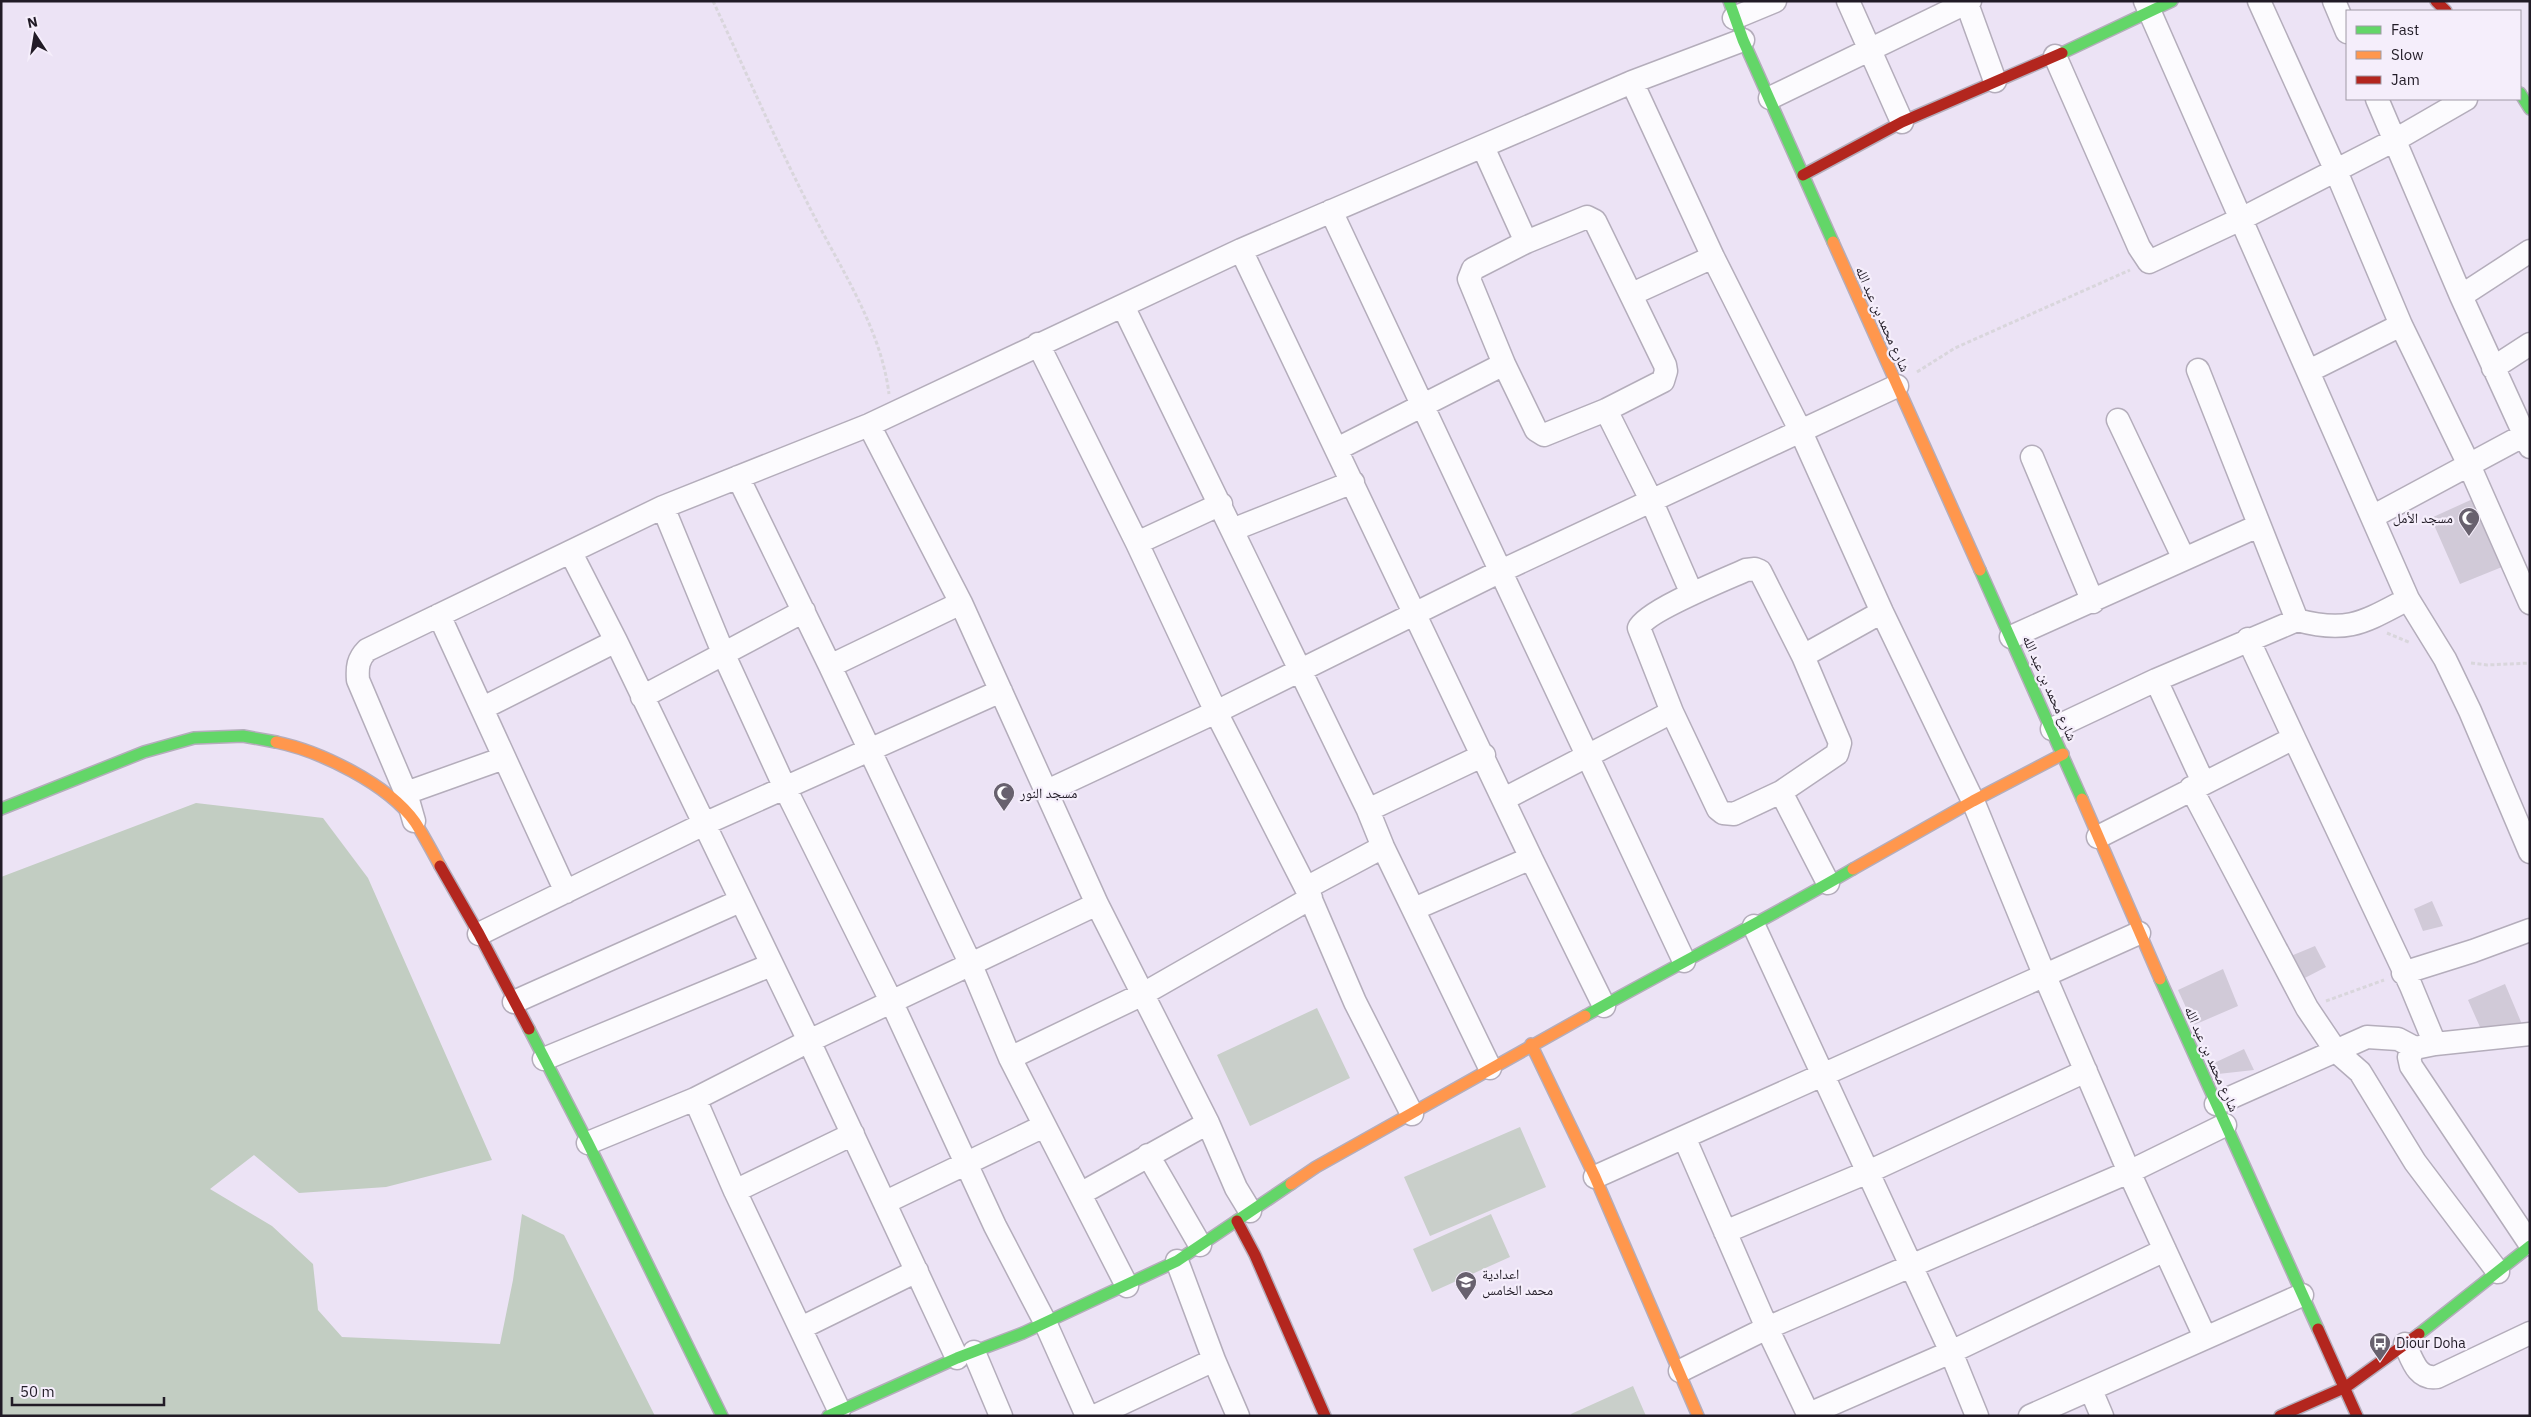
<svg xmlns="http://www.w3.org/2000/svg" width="2531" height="1417" font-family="'IBM Plex Sans','Noto Naskh Arabic',sans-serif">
<rect width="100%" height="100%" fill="#ece3f5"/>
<!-- green -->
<path fill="#c9cfca" d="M1317,1008L1350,1078L1250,1126L1217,1055Z
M1520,1127L1546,1187L1430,1236L1404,1177Z
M1491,1214L1510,1257L1432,1292L1413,1249Z
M1633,1386L1646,1416H1572L1571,1414Z"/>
<!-- forest -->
<path fill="#c2cdc2" d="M196,803L323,818L368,878L492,1160L386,1187L299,1193L254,1155L210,1189L272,1226L313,1264L318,1310L342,1337L500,1344L513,1280L522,1214L564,1235L655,1416H1V877Z"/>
<!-- building -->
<path fill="#d1cad8" d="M2475,498L2502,567L2460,584L2431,518Z
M2432,901L2443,926L2423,931L2414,909Z
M2315,946L2326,967L2299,981L2286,958Z
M2223,969L2238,1006L2194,1025L2178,990Z
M2505,984L2524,1029L2484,1036L2468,1000Z
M2244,1049L2254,1070L2218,1074L2214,1063Z"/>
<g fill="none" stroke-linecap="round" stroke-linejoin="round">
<!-- street casing -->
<g stroke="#b4adbb" stroke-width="25">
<path id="street" d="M1848,1L1902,122
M1966,1L1995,81
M2145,1L2408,599
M2259,1L2336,171L2401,325L2469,465L2530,603
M2334,1L2347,32
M1734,18L1775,1
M2055,56L2139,247L2149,262L2241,219L2395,140L2466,99
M1632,82L1713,257L1801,432L1882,612L1973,801L2044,974L2129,1172L2205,1337
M1770,98L1970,1
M2377,99L2461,296L2530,447
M1483,147L1526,242
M1331,211L1684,961
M1587,217L1595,221L1665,365L1666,371L1663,381L1606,410L1544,435L1536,430L1504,364L1469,279L1473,269L1526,242Z
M1241,250L1531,858
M1632,294L1713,257
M2461,296L2530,251
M1123,306L1368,810L1383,847L1490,1068
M1038,344L1137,543L1216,712L1306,888L1355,1002L1412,1114
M2493,368L2530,344
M2309,371L2401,325
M1606,410L1651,500L1692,594
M2118,420L2184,559
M869,425L961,603L1097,904L1208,1123L1236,1188L1250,1211
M1337,449L1504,364
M2032,457L2093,602
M738,477L830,666L971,965L1010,1058L1127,1286
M663,507L724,655L785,788L892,1003L995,1226L1045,1322L1087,1416
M2372,517L2530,432
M1232,530L1353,482
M1137,543L1221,504
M571,553L616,641L809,1041L957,1358
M1755,569L1760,571L1803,656L1840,743L1837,754L1781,792L1734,814L1723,813L1718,809L1672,712L1639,628C1646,611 1726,579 1746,570Z
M439,615L566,892
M2297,620C2348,634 2364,622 2408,599L2445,659L2470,711L2530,852
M2011,637L2258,526
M1803,656L1882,612
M830,666L961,603
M2156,680L2203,782
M642,697L804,611
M483,708L616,641
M2052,729L2156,680L2297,620L2198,370
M2294,738L2411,986L2435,1044
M2191,788L2307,1008L2336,1051L2360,1072L2415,1162L2498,1272
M1045,792L1216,712L1499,572L1897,386
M1781,792L1828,883
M406,793L504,758
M1504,799L1672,712
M1368,810L1484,755
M414,821L406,793L358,680C357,667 358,659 367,650L663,507L869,425L1241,250L1632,82L1743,40
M2098,837L2294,738L2248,639
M1306,888L1383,847
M1414,909L1531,858L1604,1006
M1754,926L1951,1352L1977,1416
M479,934L704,824L1001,691
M2403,973L2473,951L2530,930
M514,1002L740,901
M2530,1034L2435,1044L2415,1048L2409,1057L2411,1066L2530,1244
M1010,1058L1143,994L1311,898
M544,1059L771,965
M695,1099L735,1191L839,1410
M2216,1104L2367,1037L2398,1039L2415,1048
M1684,1137L1767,1328L1809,1416
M588,1143L695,1099L809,1041L1097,904
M1148,1155L1200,1245
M1595,1177L2139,933
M735,1191L853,1134
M1080,1194L1208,1123
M886,1202L1044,1126
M1725,1232L1868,1172L2086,1071
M801,1328L917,1271
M2405,1344C2412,1359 2417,1380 2437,1377L2530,1333
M974,1352L1001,1416
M1214,1360L1238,1416
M1680,1371L1767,1328L2129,1172L2225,1125
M2091,1390L2102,1416
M1809,1414L1951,1352L2165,1250
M1095,1416L1214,1360L1177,1261
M2030,1416L2302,1295"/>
</g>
<!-- fast casing -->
<g stroke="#b4adbb" stroke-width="14">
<path id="fast" d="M1729,1L1743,40L1833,242
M2062,53L2172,1
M2520,93L2530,109
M1980,570L2082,799
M1,809L144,752L194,738L243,736L276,742
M2160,979L2318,1329
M1585,1016C1674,966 1765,920 1853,869
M529,1029L588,1143L722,1416
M2419,1334L2530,1246
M828,1416L957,1358L1023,1333L1177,1261L1291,1184"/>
</g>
<!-- slow casing -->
<g stroke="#b4adbb" stroke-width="14">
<path id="slow" d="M1833,242L1980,570
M276,742C320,751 388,784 415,822C424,836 432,851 440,866
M2082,799L2160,979
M1853,869L1973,801L2063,754
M1531,1044L1595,1177L1698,1416
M1291,1184L1316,1167L1585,1016"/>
</g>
<!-- jam casing -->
<g stroke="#b4adbb" stroke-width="14">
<path id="jam" d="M2436,1L2446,11
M1803,175L1902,122L2062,53
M440,866L479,934L529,1029
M1237,1221L1255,1255L1325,1416
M2318,1329L2357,1416
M2280,1416L2346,1387L2419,1334"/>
</g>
<!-- path -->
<path stroke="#d9d6dc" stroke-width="3" stroke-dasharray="4 2.5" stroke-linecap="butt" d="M713,1C746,72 777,144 813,214C842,271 881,329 889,394
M1917,372L1955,348L2130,270
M2387,633L2411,643
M2471,663L2487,665L2530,663
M2326,1001L2384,980"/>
<!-- street -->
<use href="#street" stroke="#fcfbfe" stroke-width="22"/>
<!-- fast -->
<use href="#fast" stroke="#63d668" stroke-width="11"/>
<!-- slow -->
<use href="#slow" stroke="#ff974d" stroke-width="11"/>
<!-- jam -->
<use href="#jam" stroke="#b3261e" stroke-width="11"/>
</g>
<!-- icons -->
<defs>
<g id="mosque-pin" transform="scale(1.125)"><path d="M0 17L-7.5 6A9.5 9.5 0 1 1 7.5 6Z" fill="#68616e" stroke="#f5eefb"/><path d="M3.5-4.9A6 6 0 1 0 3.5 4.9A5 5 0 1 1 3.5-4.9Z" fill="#fff"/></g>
<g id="school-pin" transform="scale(1.125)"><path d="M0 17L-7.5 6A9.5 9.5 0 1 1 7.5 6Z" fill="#68616e" stroke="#f5eefb"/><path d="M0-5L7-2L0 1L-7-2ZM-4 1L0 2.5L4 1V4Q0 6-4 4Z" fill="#fff"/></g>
<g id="bus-pin" transform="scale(1.125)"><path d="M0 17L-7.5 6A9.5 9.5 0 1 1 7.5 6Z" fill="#68616e" stroke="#f5eefb"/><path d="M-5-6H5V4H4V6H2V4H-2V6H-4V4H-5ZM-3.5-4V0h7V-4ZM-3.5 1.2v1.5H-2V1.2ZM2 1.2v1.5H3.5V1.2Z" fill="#fff"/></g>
</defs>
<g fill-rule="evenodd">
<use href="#mosque-pin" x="2469" y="518"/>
<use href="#mosque-pin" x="1004" y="793"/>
<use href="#school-pin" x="1466" y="1282"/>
<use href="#bus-pin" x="2380" y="1343"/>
</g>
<g text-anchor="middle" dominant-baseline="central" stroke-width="4.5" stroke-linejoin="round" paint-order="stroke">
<!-- street labels -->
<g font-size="14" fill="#211b26" stroke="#f5eefb">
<text transform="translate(1883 319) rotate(66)">شارع محمد بن عبد الله</text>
<text transform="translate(2050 688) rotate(66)">شارع محمد بن عبد الله</text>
<text transform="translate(2212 1059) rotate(66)">شارع محمد بن عبد الله</text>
</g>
<!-- poi labels -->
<g font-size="14" fill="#211b26" stroke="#f5eefb" text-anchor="start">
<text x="2453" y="518" text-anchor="end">مسجد الأمل</text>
<text x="1020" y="793">مسجد النور</text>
<text x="1482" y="1274">اعدادية<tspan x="1482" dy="16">محمد الخامس</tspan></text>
<text x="2396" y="1343">Diour Doha</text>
</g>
</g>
<!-- border -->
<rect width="2531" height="1417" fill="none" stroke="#211b26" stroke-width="5"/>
<!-- legend -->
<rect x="2346" y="10" width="175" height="90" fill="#f5eefb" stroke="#a09aa6"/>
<rect x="2356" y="26" width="25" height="8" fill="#63d668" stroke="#a09aa6"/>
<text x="2391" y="35" font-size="15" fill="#211b26">Fast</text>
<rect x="2356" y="51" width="25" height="8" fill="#ff974d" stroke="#a09aa6"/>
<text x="2391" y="60" font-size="15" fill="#211b26">Slow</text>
<rect x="2356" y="76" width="25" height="8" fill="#b3261e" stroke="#a09aa6"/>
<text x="2391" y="85" font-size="15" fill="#211b26">Jam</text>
<!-- north arrow -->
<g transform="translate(35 35) rotate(348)" stroke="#f5eefb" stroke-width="4" paint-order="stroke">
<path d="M0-4L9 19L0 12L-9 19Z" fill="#211b26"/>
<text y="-8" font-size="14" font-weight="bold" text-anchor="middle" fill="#211b26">N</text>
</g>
<!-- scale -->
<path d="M12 1397v8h152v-8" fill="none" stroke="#211b26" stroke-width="2.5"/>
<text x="20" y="1397" font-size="15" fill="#211b26" stroke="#f5eefb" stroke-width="4" paint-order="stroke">50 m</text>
</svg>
